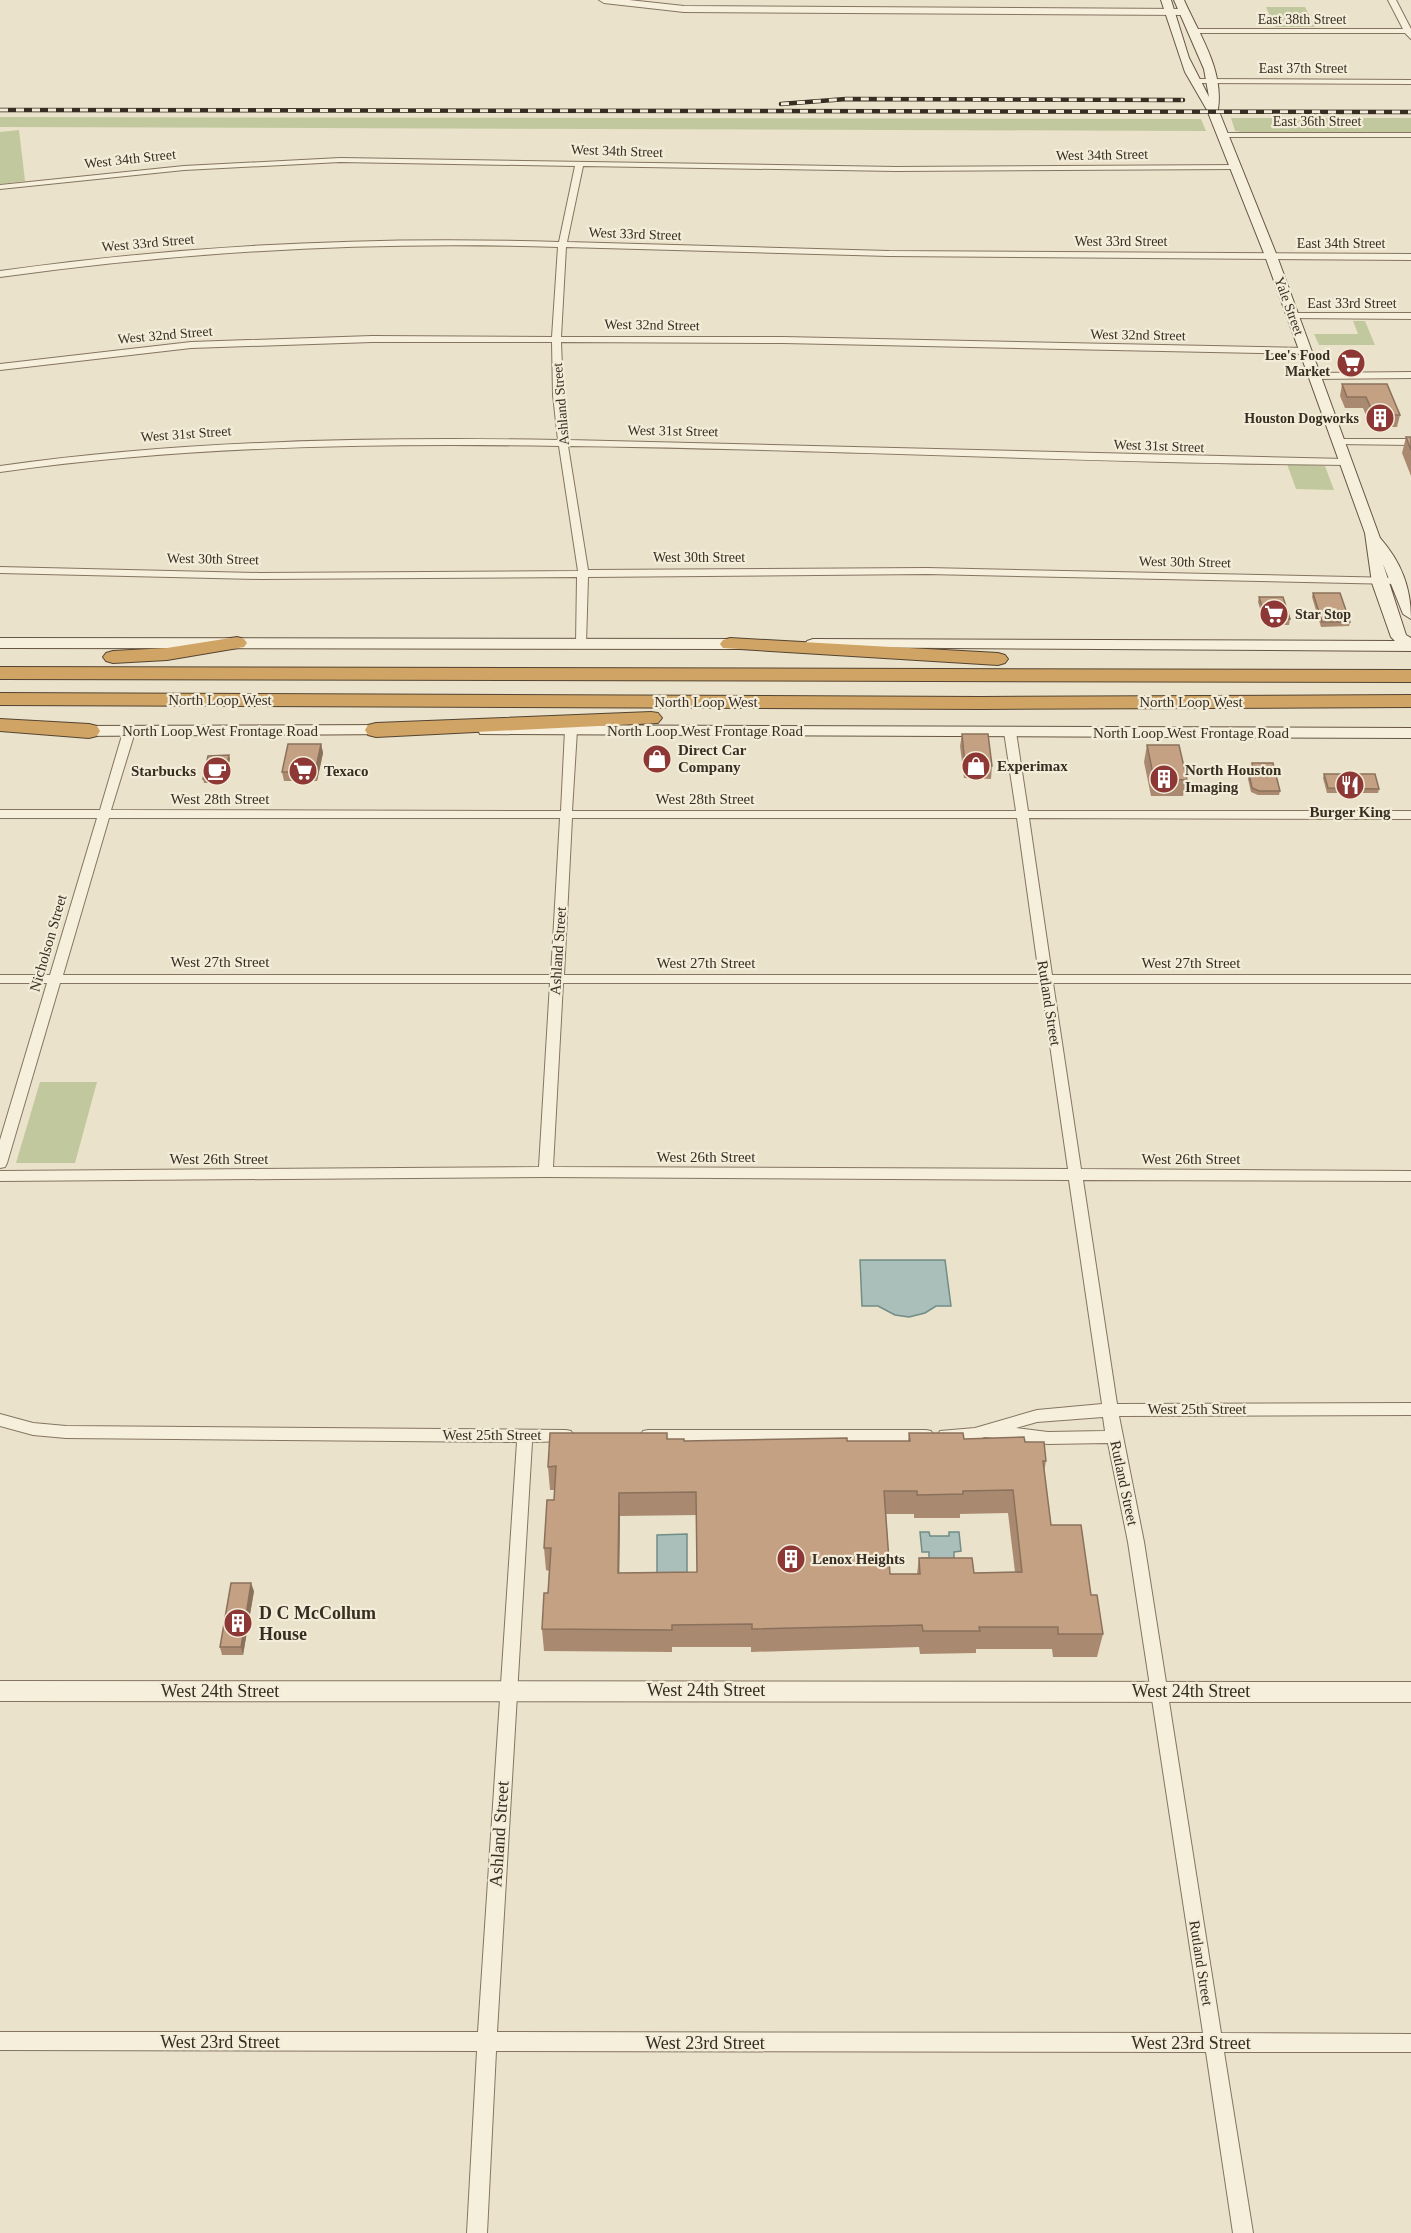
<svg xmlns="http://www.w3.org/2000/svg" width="1411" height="2233" font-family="'Times New Roman',serif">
<rect width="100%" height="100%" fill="#eae2ca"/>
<!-- green -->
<path fill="#c1c89e" d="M1266,7H1305L1315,27H1275Z
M0,117L1201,119L1206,131L0,127Z
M1231,118H1411V132H1241L1235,131Z
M19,130L25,181L0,184V132Z
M1353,321H1365L1375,345H1319L1314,334H1358Z
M1287,464L1325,466L1334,490L1296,489Z
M40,1082H97L75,1163H16Z"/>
<!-- water -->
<path fill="#aabfba" stroke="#718d87" stroke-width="1.5" d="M860,1260H945L951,1306H936L925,1313L909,1317L895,1315L878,1306H862Z
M920,1532H929L930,1536H949V1532H959L961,1551L954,1552V1559L923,1572L922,1558H929V1552H922Z
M687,1534V1575L657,1576V1535Z"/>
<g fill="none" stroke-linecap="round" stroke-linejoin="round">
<!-- minor casing -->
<g stroke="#857560" stroke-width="2">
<path id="minor" d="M1388,0H1396L1411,29V39L1405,33H1192L1188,31L1192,29H1403Z
M1195,79L1411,80V84L1192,83V79Z
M1223,133H1411V137H1220L1219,135Z
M340,158L896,167L1238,165L1239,167L1235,169L896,171L583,166L567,242L889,251L1411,254V260L889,256L566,247L561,337H783L1305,348L1310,351L1305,354L783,343L561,342L563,395L568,440L1346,459L1351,462L1346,465C1087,463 828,449 568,446L588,570L927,568L1397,578L1402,581L1397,584L927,574L588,577L586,644L581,647L576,644L577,577L260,579L0,573V567L260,573L578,571L559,446C372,443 186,446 0,472V466C185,440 371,437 558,440L553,395L552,342H372L191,348L0,370V364L191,342L372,336L552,337L558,247C371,241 185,251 0,277V271C185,245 372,236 559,242L575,166L340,162L184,170L0,189V185L184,166Z
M1293,313H1411V319L1290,318V314Z
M1411,372V378L1314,379L1309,376L1314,373Z
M1339,439H1411V445L1336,444V440Z
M571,727L577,730L572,811H1016L1004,732L1010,729L1016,732L1028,811H1411V819L1029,818L1052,975H1411V983H1053L1081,1169L1411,1171V1181L1083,1180L1117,1404L1411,1403V1415L1119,1416L1144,1542L1221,2033L1411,2034V2052H1224L1253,2233H1233L1206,2052L496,2051L487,2233H467L477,2051L0,2050V2032H478L517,1442L66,1438L33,1435L0,1426V1414L33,1423L66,1426L566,1430L571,1431L574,1436L571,1441L532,1442L497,2032L1203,2033L1128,1542L1108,1443L1048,1444L985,1437L975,1440L945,1442L940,1441L937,1436L940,1431L975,1428L1037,1410L1102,1404L1069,1180L546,1177L0,1181V1171L539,1167L550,983H60L7,1163L5,1167L0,1168V1140L47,983H0V975H50L97,818H0V810H100L123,732L129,729L135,732L111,810L561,811L565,730ZM109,818H560L551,975H63ZM572,818H1017L1039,975H564ZM563,983H1041L1068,1169L553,1167ZM1103,1417L1105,1431L1048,1432L1016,1428L1037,1422Z
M648,1430H926L931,1431L934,1436L931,1441L926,1442H648L643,1441L640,1436L643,1431Z"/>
</g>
<!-- tertiary casing -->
<g stroke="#857560" stroke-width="2">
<path id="tertiary" d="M599,0H629L684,6L1183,9L1188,12L1183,15L684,12L604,3Z
M0,1681L1411,1682V1702L0,1701Z"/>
</g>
<!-- secondary casing -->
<g stroke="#675643" stroke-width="2">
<path id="secondary" d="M1161,0H1171L1189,58L1209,97L1204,69L1174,0H1184C1199,34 1224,70 1218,109L1277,256L1380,538C1401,562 1411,587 1411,619L1403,614L1383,564L1406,635L1411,638V651L807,647L805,644L807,641L813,639L1395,641L1391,637L1372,583L1365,533L1265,256L1207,110L1185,72Z
M0,638L747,639L755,644L747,649L0,648Z
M390,725L396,726L398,730L396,734L75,736L67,731L75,726Z
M486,725L1411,728V738L480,734L478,730L480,726Z"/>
</g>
<!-- motorway casing -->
<g stroke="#544433" stroke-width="2">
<path id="motorway" d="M237,637L244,639L247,643L244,647L167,660L113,663L106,661L103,657L106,653L113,651L167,648Z
M730,638L998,653L1005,655L1008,659L1005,663L998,665L723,648L720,644L723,640Z
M0,667L1411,670V682L0,679Z
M0,693L981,697L1411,695V707L981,709L0,705Z
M651,712L658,713L662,718L658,723L376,737L368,735L365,730L368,725L376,723Z
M0,719L89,724L97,726L100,731L97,736L89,738L0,731Z"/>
</g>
<!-- minor -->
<use href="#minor" fill="#f6efdc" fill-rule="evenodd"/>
<!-- tertiary -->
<use href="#tertiary" fill="#f6efdc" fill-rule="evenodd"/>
<!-- secondary -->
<use href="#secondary" fill="#f6efdc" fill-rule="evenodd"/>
<!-- motorway -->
<use href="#motorway" fill="#d0a464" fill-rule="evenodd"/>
<!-- rail casing -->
<g stroke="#372d22" stroke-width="4.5">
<path id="rail" d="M781,104L846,99L1183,100
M0,110L1411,112"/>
</g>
<!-- rail -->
<use href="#rail" stroke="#f3ecd8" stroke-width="3" stroke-dasharray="8" stroke-linecap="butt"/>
</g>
<!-- wall -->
<path fill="#a98a71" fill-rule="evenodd" d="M1342,384L1400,415L1397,427H1371L1363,408H1345L1340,396Z
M1406,437H1411V476L1402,453Z
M1313,593L1350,622L1349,626L1321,627L1312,597Z
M1259,597L1290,619L1289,625H1265L1258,602Z
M962,734L992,766L991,779L964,778L960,746Z
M321,744L323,753L317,781H284L282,772Z
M1147,745L1187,780L1183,796H1151L1144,762Z
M230,759L224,783H204L203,779Z
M1252,763L1280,791L1279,795H1258L1251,792L1248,779L1249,774H1253L1251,768Z
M1324,774L1379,789L1378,793H1327L1323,778Z
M909,1433L964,1439L1025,1442L1046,1461L1044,1472L1051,1525L1091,1595L1103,1634L1097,1657H1053L1052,1649H976V1653L920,1654L919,1647L751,1652V1647H672V1652L544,1651L542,1629L548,1593L549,1571L546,1570L544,1548L554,1500V1490H550L548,1467L667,1439L684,1441H908ZM1008,1513L1015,1572L974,1573L919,1558L917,1574H890L886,1514H914V1518H960V1514ZM697,1515V1572L619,1573L620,1516Z
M254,1591L243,1655H222L220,1647Z"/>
<!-- shaded-wall -->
<path fill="#8a715c" d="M321,744L323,753L317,781L315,772Z
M229,755L230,759L224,783V779Z
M619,1493L620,1516L619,1595L618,1573Z
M251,1583L254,1591L243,1655L241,1647Z"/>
<!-- building -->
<path fill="#c5a183" stroke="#8a715c" stroke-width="1.5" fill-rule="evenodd" d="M1342,384H1387L1400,415H1374L1366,397H1347Z
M1406,437H1411V450Z
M1313,593H1340L1350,622H1322Z
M1259,597H1283L1290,619H1266Z
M962,734H988L992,766H965Z
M288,744H321L315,772H282Z
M1147,745H1179L1187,780L1154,779Z
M229,755L224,779H203L208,756Z
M1252,763H1273L1280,791H1259L1252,788L1249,774H1255Z
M1324,774H1375L1379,789L1328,788Z
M550,1433H667V1439H684V1441L847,1438V1441H910L909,1433H963L964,1439L1024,1437L1025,1442H1044L1046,1461H1043L1051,1525H1081L1091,1595H1097L1103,1634H1058V1627H979L980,1631H923L922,1625L752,1629V1624L672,1625V1630L542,1629L544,1593H548L551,1548H544L547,1500H554L556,1466L548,1467ZM1013,1490L1022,1572L974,1573L972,1558H919L920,1574H890L884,1491H917V1495L963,1494V1491ZM696,1492L697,1572L618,1573L619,1493Z
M231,1583H251L241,1647H220Z"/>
<!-- icons -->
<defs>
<g id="supermarket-disc" transform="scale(1.5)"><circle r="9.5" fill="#8e3836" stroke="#f3ecd8"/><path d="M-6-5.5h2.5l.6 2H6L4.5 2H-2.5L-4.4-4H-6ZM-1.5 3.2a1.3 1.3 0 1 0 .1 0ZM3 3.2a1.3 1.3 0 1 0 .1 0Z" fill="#fff"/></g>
<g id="building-disc" transform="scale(1.5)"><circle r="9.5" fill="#8e3836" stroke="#f3ecd8"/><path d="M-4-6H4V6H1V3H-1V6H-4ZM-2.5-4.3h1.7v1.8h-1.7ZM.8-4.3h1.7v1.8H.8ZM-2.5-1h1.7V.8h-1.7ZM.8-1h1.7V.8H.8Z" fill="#fff"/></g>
<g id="shop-disc" transform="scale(1.5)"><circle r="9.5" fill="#8e3836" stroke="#f3ecd8"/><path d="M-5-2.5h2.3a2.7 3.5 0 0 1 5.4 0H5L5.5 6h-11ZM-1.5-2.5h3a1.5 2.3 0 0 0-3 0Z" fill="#fff"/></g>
<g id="cafe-disc" transform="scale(1.5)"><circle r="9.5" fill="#8e3836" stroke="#f3ecd8"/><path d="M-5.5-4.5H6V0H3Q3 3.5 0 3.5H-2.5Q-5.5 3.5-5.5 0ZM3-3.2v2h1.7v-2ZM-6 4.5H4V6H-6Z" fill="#fff"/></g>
<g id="restaurant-disc" transform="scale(1.5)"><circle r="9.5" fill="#8e3836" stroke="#f3ecd8"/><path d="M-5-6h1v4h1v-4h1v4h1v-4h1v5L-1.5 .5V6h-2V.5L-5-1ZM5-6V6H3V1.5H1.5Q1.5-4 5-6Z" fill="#fff"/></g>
</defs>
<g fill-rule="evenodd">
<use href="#supermarket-disc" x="1351" y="363"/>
<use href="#building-disc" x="1380" y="418"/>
<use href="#supermarket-disc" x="1274" y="614"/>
<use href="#shop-disc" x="657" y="759"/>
<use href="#shop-disc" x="976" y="766"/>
<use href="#cafe-disc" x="217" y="771"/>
<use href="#supermarket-disc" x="303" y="771"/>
<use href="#building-disc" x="1164" y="779"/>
<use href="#restaurant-disc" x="1350" y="785"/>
<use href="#building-disc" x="791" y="1559"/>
<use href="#building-disc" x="238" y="1623"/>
</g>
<g text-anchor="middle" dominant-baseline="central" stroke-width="4.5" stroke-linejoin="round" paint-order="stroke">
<!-- far-street labels -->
<g font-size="14" fill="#372d22" stroke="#f3ecd8">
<text x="1302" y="19">East 38th Street</text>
<text x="1303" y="68">East 37th Street</text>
<text x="1317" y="121">East 36th Street</text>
<text transform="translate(617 151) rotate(2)">West 34th Street</text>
<text transform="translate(1102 155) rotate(-1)">West 34th Street</text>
<text transform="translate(130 159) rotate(-6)">West 34th Street</text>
<text transform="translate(635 234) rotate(2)">West 33rd Street</text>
<text x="1121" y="241">West 33rd Street</text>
<text transform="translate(148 243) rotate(-5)">West 33rd Street</text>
<text x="1341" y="243">East 34th Street</text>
<text x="1352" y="303">East 33rd Street</text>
<text transform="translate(1289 306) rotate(70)">Yale Street</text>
<text transform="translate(652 325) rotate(1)">West 32nd Street</text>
<text transform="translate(165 335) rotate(-5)">West 32nd Street</text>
<text transform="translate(1138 335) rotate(1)">West 32nd Street</text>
<text transform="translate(561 404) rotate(-95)">Ashland Street</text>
<text transform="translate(673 431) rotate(1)">West 31st Street</text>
<text transform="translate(186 434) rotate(-4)">West 31st Street</text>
<text transform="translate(1159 446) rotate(2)">West 31st Street</text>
<text x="699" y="557">West 30th Street</text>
<text transform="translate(213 559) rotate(1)">West 30th Street</text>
<text transform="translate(1185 562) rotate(1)">West 30th Street</text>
</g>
<!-- far-poi labels -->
<g font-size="14" font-weight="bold" fill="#372d22" stroke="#f3ecd8" text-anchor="end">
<text x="1330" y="355">Lee's Food<tspan x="1330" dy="16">Market</tspan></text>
<text x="1359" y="418">Houston Dogworks</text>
<text x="1295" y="614" text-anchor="start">Star Stop</text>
</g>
<!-- street labels -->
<g font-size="15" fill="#372d22" stroke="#f3ecd8">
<text x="220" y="700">North Loop West</text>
<text x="706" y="702">North Loop West</text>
<text x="1191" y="702">North Loop West</text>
<text x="220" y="731">North Loop West Frontage Road</text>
<text x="705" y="731">North Loop West Frontage Road</text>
<text x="1191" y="733">North Loop West Frontage Road</text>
<text x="220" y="799">West 28th Street</text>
<text x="705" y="799">West 28th Street</text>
<text transform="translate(48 943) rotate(-74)">Nicholson Street</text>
<text transform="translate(558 951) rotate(-86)">Ashland Street</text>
<text x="220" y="962">West 27th Street</text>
<text x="706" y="963">West 27th Street</text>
<text x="1191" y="963">West 27th Street</text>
<text transform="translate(1049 1003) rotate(81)">Rutland Street</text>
<text x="706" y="1157">West 26th Street</text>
<text x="219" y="1159">West 26th Street</text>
<text x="1191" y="1159">West 26th Street</text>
<text x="1197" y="1409">West 25th Street</text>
<text x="492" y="1435">West 25th Street</text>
<text transform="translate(1124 1483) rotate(78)">Rutland Street</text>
<text transform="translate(1201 1963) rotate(81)">Rutland Street</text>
</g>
<!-- poi labels -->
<g font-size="15" font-weight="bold" fill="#372d22" stroke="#f3ecd8" text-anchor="start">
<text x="678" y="750">Direct Car<tspan x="678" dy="17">Company</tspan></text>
<text x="997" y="766">Experimax</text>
<text x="1185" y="770">North Houston<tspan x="1185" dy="17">Imaging</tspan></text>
<text x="196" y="771" text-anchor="end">Starbucks</text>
<text x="324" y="771">Texaco</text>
<text x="1350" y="812" text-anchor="middle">Burger King</text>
<text x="812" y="1559">Lenox Heights</text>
</g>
<!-- near-poi labels -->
<g font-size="18" font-weight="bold" fill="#372d22" stroke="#f3ecd8" text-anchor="start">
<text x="259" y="1613">D C McCollum<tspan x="259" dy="21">House</tspan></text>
</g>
<!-- near-street labels -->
<g font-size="18" fill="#372d22" stroke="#f3ecd8">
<text x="706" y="1690">West 24th Street</text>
<text x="220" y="1691">West 24th Street</text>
<text x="1191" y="1691">West 24th Street</text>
<text transform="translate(499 1834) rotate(-86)">Ashland Street</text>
<text x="220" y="2042">West 23rd Street</text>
<text x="705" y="2043">West 23rd Street</text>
<text x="1191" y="2043">West 23rd Street</text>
</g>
</g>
</svg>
